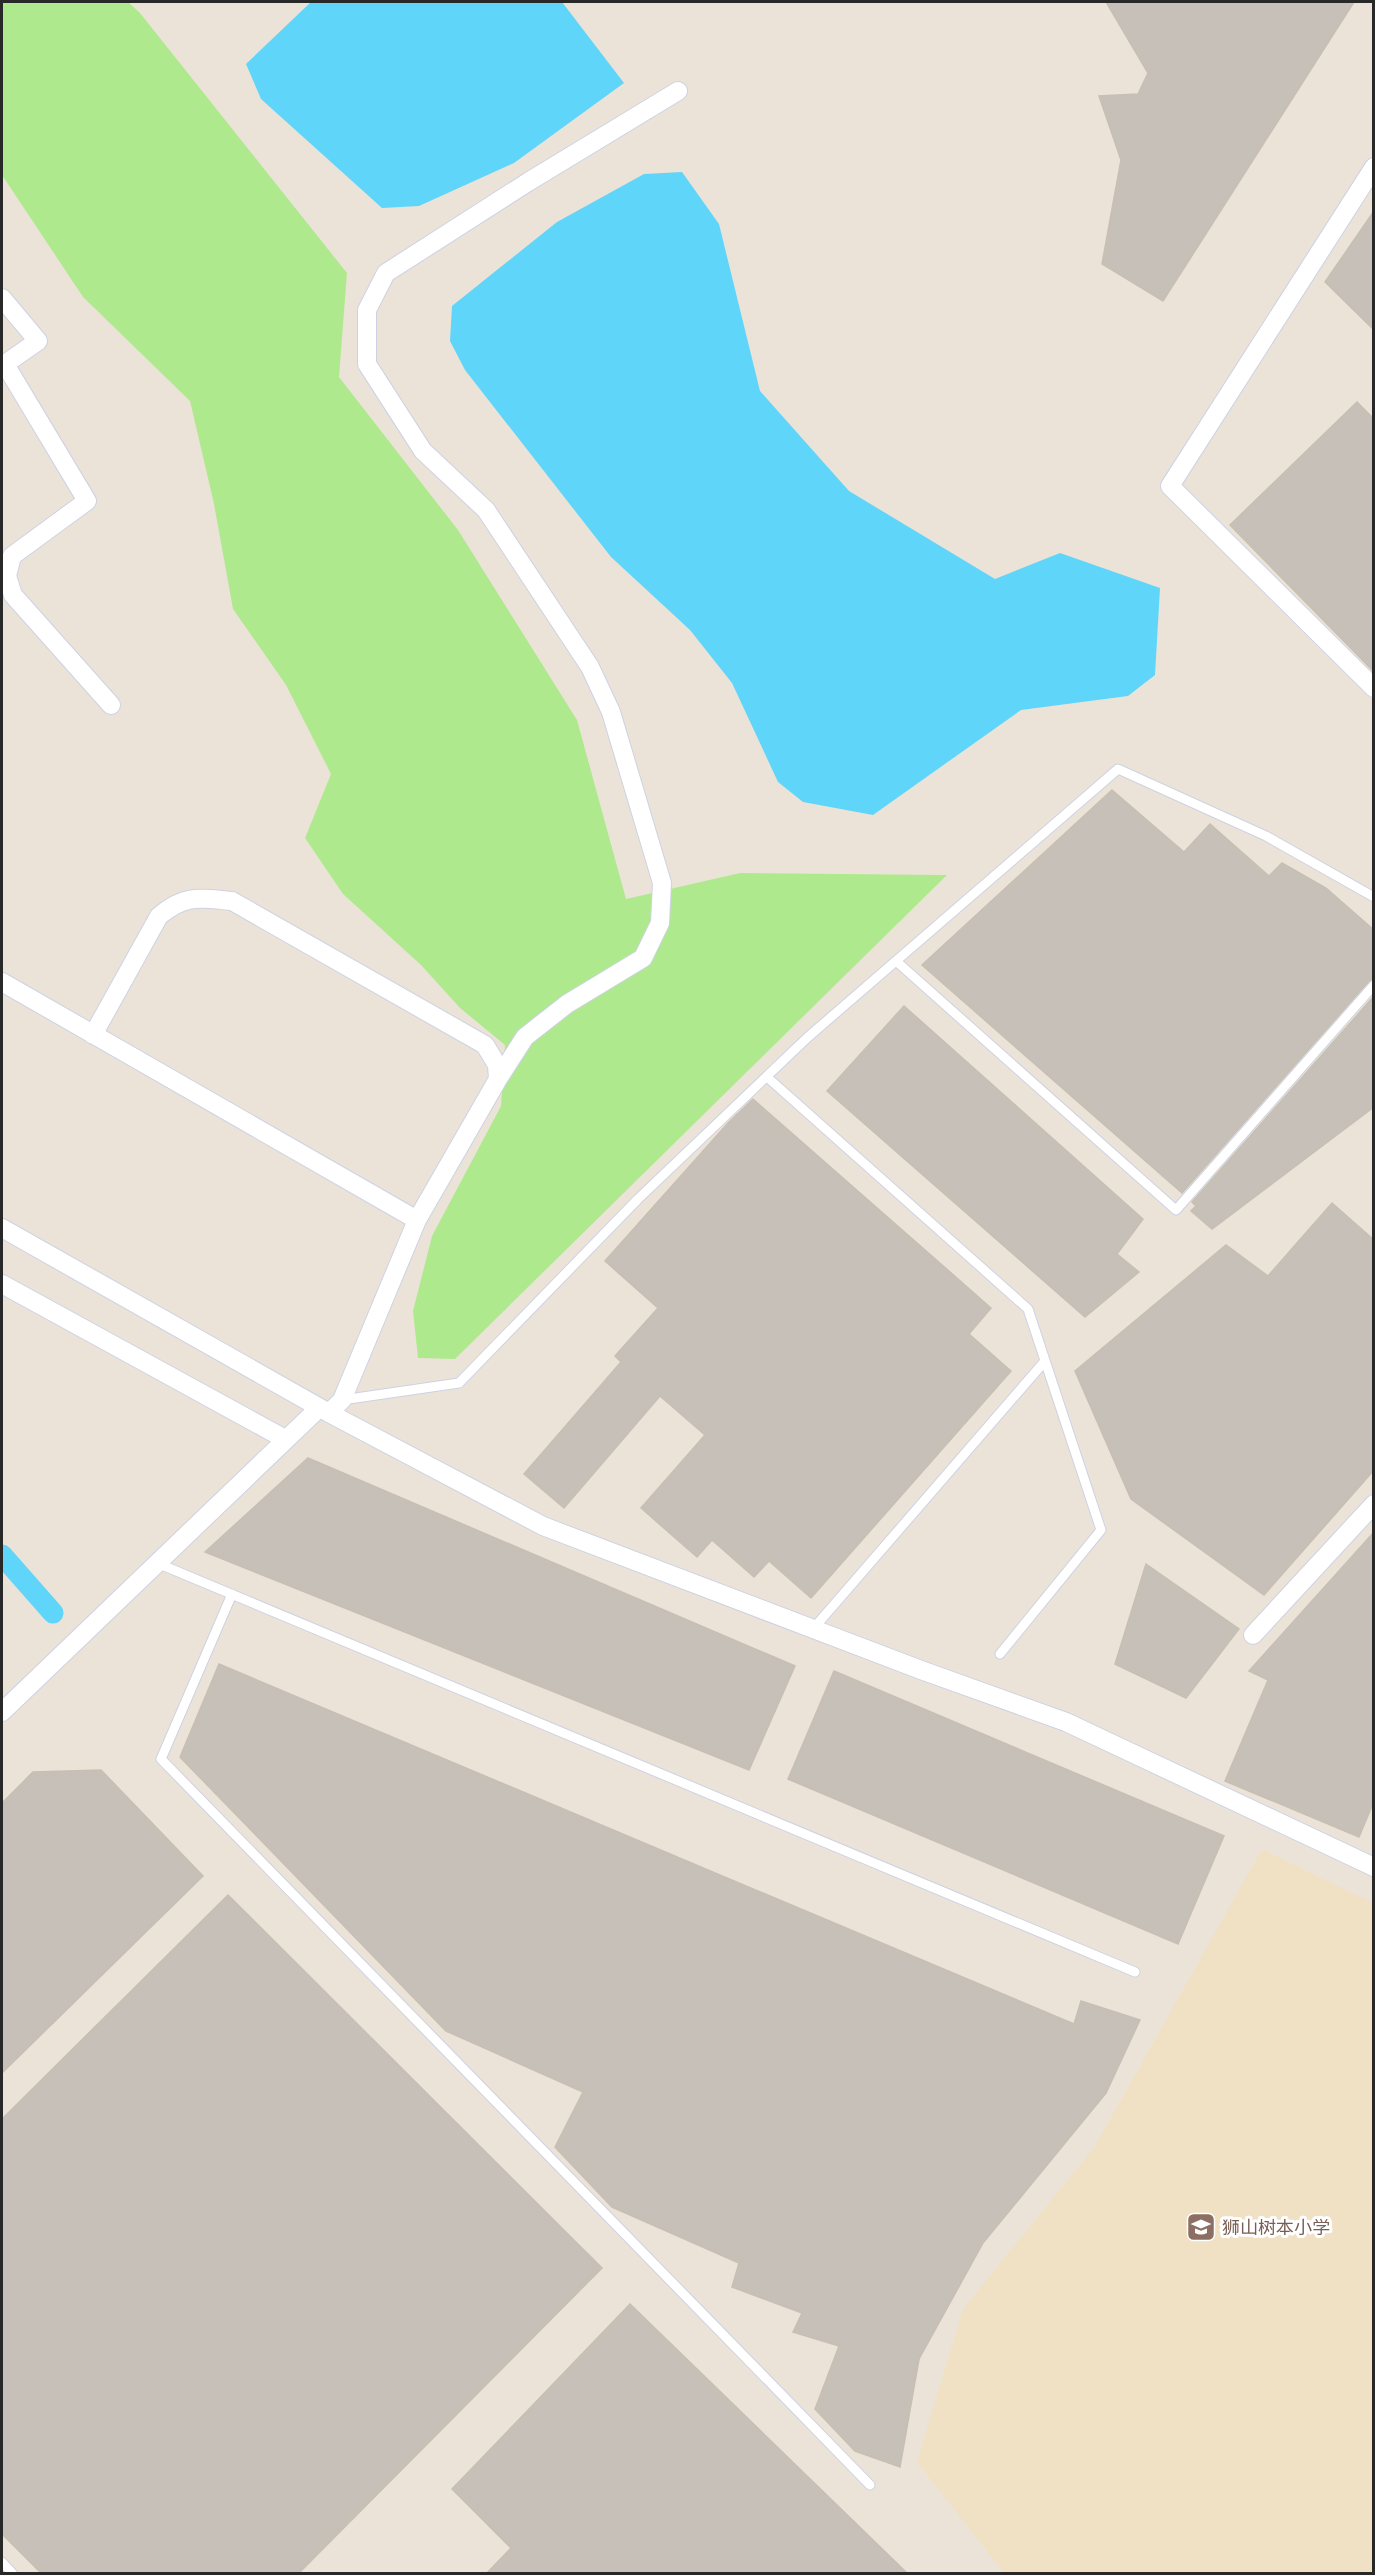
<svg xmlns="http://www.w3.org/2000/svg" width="1375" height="2575" font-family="Raleway,'Noto Sans SC',sans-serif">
<rect width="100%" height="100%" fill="#ece3d8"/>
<!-- education -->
<path fill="#f0e1c5" d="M1262,1849L1373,1903V2573H1004L917,2462L963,2309L1095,2146Z"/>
<!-- green -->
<path fill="#afe98e" d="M2,2H128L140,13L347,273L339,377L458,530L577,720L626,899L740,873L947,875L455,1359L418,1358L413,1311L432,1236L501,1106L505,1045L460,1008L421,965L343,894L305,838L331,774L286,685L233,609L214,504L190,401L83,297L2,175Z"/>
<!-- water -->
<path fill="#5fd5fa" d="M311,2H562L624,83L514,163L419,206L382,208L261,99L246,64Z
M682,172L719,224L760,391L849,491L995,579L1060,553L1160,588L1155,675L1128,696L1021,710L873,815L803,802L778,782L732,683L690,630L611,557L465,370L450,341L452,306L557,222L644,174Z"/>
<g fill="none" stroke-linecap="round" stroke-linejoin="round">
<!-- canal -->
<path stroke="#5fd5fa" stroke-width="21" d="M2,1555L53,1613"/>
</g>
<!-- building -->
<path fill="#c7c0b8" stroke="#c7bfb2" stroke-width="1.5" d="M1106,2H1354L1163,301L1102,264L1121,160L1099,96L1138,94L1148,73Z
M1374,211V330L1325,282Z
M1357,402L1374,419V672L1230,525Z
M1112,790L1184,852L1210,824L1269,876L1282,863L1326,888L1374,930V978L1369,981L1182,1193L922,965Z
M1374,996V1107L1212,1229L1191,1211L1196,1206L1192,1202Z
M904,1006L1143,1219L1117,1254L1139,1272L1085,1317L827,1091Z
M753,1099L991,1308L969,1334L1011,1371L811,1598L769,1561L754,1577L712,1540L697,1557L641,1508L705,1435L660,1396L564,1508L524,1474L621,1362L615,1356L658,1308L605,1261L728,1123Z
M1332,1203L1374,1240V1470L1264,1595L1131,1499L1075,1371L1226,1245L1268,1276Z
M308,1458L795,1666L749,1770L205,1552Z
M1374,1532V1801L1359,1837L1225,1781L1268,1680L1249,1671Z
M1146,1564L1239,1629L1186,1698L1115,1664Z
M219,1664L1074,2024L1081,2001L1140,2020L1106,2093L983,2243L919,2359L900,2467L855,2451L815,2409L839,2346L793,2332L802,2313L732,2287L739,2263L612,2207L555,2147L583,2092L446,2031L180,1757Z
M834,1671L1224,1836L1178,1944L788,1779Z
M101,1770L203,1876L2,2073V1803L33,1772Z
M228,1895L602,2268L298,2574H42L2,2534V2119Z
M630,2304L908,2574H486L511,2548L452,2489Z"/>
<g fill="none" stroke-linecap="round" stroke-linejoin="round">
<!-- lane casing -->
<g stroke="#cdd2e3" stroke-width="11">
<path id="lane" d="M896,961L1176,1210L1374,985
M767,1077L1028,1309L1101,1530L1000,1654
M342,1400L459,1383L638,1199L808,1037L1118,769L1266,836L1374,897
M157,1563L1135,1972
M232,1594L161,1759L870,2485
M813,1629L1045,1361
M2,2562L13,2574"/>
</g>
<!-- street casing -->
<g stroke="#cdd2e3" stroke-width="20">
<path id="street" d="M1374,167L1170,486L1374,688
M2,298L38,341L5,364L87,501L12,556L7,576L13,595L111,705
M2,982L417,1220
M93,1035L159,916C185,894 200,898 232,901L485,1045L497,1065L498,1079
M2,1228L329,1413L543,1526L921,1670L1066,1722L1374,1867
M2,1284L285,1439
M329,1413L342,1400L417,1220L498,1079L525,1037L567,1004L643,958L660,923L662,883L611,712L590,667L486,510L423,451L367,364V310L386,273L528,182L678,91
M1253,1635L1374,1504
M2,1712L319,1408"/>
</g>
<!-- lane -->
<use href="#lane" stroke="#fff" stroke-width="9"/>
<!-- street -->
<use href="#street" stroke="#fff" stroke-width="18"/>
</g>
<!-- icons -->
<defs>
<g id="school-square" transform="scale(1.5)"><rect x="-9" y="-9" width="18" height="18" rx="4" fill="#8d6e63" stroke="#fff"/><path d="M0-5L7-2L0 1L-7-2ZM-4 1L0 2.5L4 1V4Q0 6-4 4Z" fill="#fff"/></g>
</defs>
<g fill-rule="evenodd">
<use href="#school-square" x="1201" y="2227"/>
</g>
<g text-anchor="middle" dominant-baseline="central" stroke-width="6" stroke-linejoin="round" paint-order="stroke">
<!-- education labels -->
<g font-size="18" fill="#785e54" stroke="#fff" text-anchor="start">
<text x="1222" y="2227">狮山树本小学</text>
</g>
</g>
<!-- border -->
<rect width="1375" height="2575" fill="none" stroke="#282828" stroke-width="6"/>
</svg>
